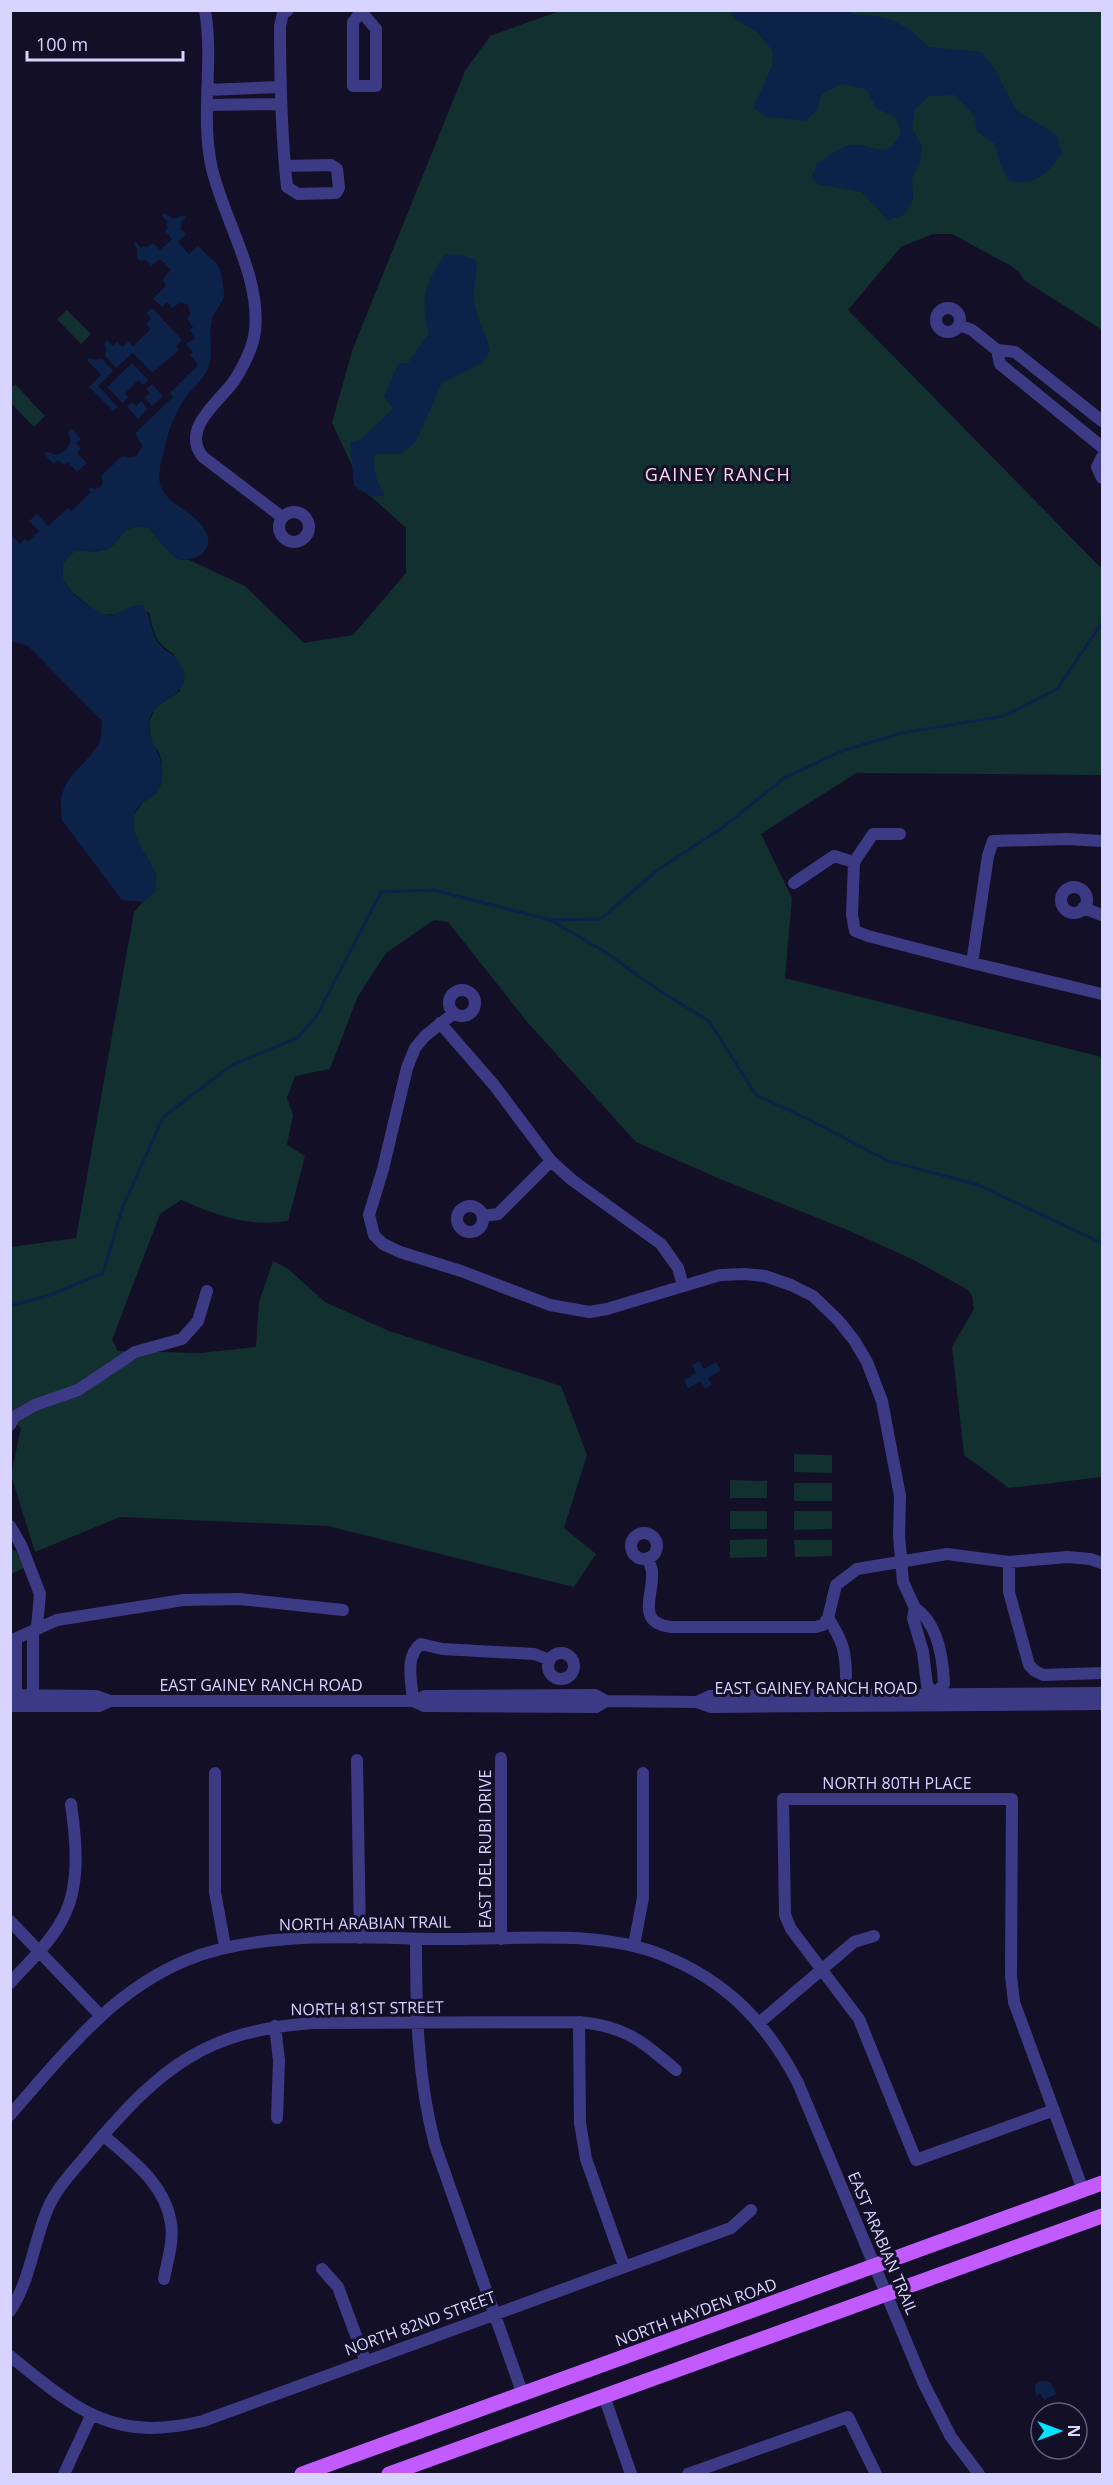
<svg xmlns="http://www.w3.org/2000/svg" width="1113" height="2485" font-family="'Open Sans',sans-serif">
<rect width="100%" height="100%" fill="#130f26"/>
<!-- green -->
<path fill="#12302f" d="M562,10L1100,11L1102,14V330L1024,280L1020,273L1011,266L952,234H933L901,247L848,310L1102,569V775L856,773L761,834L792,898L785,978L1102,1057V1477L1009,1488L964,1455L952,1347L974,1309L972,1296L968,1290L914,1260L845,1229L720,1179L636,1142L528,1023L448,922L434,920L386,953L357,998L330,1069L295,1076L287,1098L293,1115L287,1145L305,1156L288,1221C245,1227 220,1216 181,1200L160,1214L112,1340L118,1351L200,1353L256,1347L259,1302L273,1261L287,1268L325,1302L389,1331L561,1386L587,1455L564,1528L596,1554L574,1587L328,1526L120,1517L35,1552L11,1475L21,1428L11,1419V1247L76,1238L134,912L143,902L156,874L134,836V815L143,802L156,793L161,785L162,763L159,752L151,742L149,722L156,707L180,691L174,654C154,642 154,633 149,612L100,615L71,591L63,580V563L75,550L93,552L109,549L126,530L136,526L149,528L169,552L178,559L189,560L245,586L304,643L353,635L406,573V528L363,489L332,423L352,351L465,71L490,36Z
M67,310L91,334L81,344L57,319Z
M15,384L45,416L34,427L11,403V388Z
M794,1454L832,1455V1473L794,1472Z
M730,1480L767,1481V1498H730Z
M794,1483H832V1501H794Z
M730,1511H767V1529H730Z
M794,1511H832V1529L794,1530Z
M767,1539V1557L730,1558V1540Z
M794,1540H832V1556L795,1557Z
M11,1549L16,1551L24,1568L11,1574Z"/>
<!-- water -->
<path fill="#0c2248" d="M729,11H847C857,16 865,15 875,16C897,19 914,31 929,47L982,52L994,68L1016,110L1057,135L1062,153C1048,173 1036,187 1009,181L1001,166L994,143L977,132L974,115L955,95L930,96L915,109L912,128L922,146L921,158L912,179L913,199L904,215L888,220L861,192L817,184L812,176L817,163C826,158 837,149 847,146C871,139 885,166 901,132L896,117L877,109L866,89L842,84L822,94L817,110L805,121L767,117L753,108L772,66L773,51L757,32L736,20Z
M164,213L174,219L184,215L186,217L180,224L182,226L180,228L186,234L178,242L189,254L198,246C214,264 221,259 223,286C224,291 225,295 223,299C220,306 214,312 212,320C207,339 216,353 206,373C201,381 194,387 188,394C179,406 172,421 168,435C165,449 157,470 160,484C165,506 201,512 208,537C212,553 189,564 177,558C165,552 158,537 149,528L136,526L126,530L109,549L93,552L76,550L63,563C63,568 62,577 64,581C68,592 101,618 112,615C123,612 130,604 142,605C153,617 150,635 161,646C165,651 171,652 175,657C206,697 153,693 149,722C146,744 169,757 161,784C157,799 135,801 134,818C132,841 148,853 155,873C157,878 156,885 156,891L143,902L122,900L62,820C55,778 80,773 99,744C102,738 101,727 102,721L28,646L11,641L10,534L20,544L25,539L28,542L39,531L29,521L37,514L48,526L68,508L72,511L91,492L88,489L90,487L95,489L101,487L103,482L101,476L122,456L130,458L137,456L142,446L135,433L173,397L170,393L198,365L190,355L193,352L186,344L195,338L190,330L193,327L187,319L190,314L188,305L181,302L172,308L167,302L162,307L153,298L166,286L163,279L171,270L160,259L151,266L146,260L140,261L137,258V250L134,243L136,242L141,248L144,246L146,248L153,243L160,250L172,239L165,231L168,228L166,225L168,222L161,215Z
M445,254L461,255L476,260C478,273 473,286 474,299C475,318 487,333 490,351L482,363L442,383L416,441L402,454H375C372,470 377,481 384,495L371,497L354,486L350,442L360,440L393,409L384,396L398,364L408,363L429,333C419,301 426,282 445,254Z
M152,308L182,340L176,346L179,350L152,373L133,353L116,368L105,356L106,348L104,344L107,340L113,346L117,342L122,347L128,342L133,346L151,329L146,324L151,318L146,313Z
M89,358L95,360L102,359L113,371L98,386L118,407L113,411L89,387L101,375L87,360Z
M132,363L148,380L143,385L138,380L125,393L128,397L123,403L107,387Z
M152,384L163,396L152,406L145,398L150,393L146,389Z
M141,401L148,409L138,419L127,407L132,402L136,406Z
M71,428L81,439L76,443L81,448L77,453L87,463L77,472L68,462L64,465L58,460L54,464L44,454L47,452L57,455L66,450L71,442L68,432Z
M699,1361L704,1369L716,1362L721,1370L708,1378L712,1385L705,1389L701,1381L688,1388L684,1380L696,1373L692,1365Z
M1046,2381L1051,2383L1056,2394L1044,2400L1040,2393L1036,2397L1035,2386L1038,2382Z"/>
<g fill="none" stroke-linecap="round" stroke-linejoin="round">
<!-- stream -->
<path stroke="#0c2248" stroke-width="3" d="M552,921L605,952L660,991L709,1021L756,1095L810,1120L888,1161L976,1184L1102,1243
M10,1306L50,1295L103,1273L122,1209L163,1117L232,1065L297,1038L316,1017L381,892L434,890L550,920L601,919L656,871L722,828L784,778L842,751L902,733L1004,716L1057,689L1102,623"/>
<!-- minor -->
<path stroke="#3d3a85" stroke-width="12" d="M205,10C214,63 200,117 212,169C225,222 261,277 255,331C253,347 243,367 234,381C219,402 180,429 203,457L282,517
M360,10L376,29V86H353V22L361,12
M207,90L280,87
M207,105L280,104
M285,166L331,165L337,169L339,188L336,193L298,194L287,187C281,133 280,80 280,26L283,13L288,10
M936 320a12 12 0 1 1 24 0a12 12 0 1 1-24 0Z
M959,325L972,330L997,350L1015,352L1102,421
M997,350L1000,364L1102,447
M1102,457L1097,467L1102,478
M279 527a15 15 0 1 1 30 0a15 15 0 1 1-30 0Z
M854,862L852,915L855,931L868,936L972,963L988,856L993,841L1067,839L1102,841
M794,883L834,856L854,862L873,834H900
M1061 900a13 13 0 1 1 26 0a13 13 0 1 1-26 0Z
M1083,908L1102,915
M972,963L1102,994
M449 1003a13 13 0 1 1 26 0a13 13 0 1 1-26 0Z
M454,1013L425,1036L415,1048L407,1068L383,1169L369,1215L374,1235L383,1244L400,1252L461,1271L550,1305L589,1312L607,1309L720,1275L745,1274L765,1276L791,1285L813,1296L838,1320L854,1340L867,1362L882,1401L900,1496L899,1536L903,1582L915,1608L913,1618L923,1652L927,1685L935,1694
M440,1023L494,1085L551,1161L572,1180L661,1244L678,1268L683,1285
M457 1219a13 13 0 1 1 26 0a13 13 0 1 1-26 0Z
M483,1216L498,1214L551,1161
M10,1425L14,1417L35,1405L78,1390L135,1352L182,1339L198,1321L207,1291
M10,1526L21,1545L40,1594L37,1627
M631 1546a13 13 0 1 1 26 0a13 13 0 1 1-26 0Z
M648,1558C649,1563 652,1568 652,1572C654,1595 635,1623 671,1627H816L823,1625L828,1618L836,1585L857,1569L947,1554L1009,1562L1067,1557L1090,1559L1102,1563
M1009,1562V1592L1029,1665L1035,1671L1043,1675L1102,1673
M915,1608C938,1623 943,1658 944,1684L935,1694V1697
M828,1618C842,1640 846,1650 846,1677
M16,1639V1701
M10,1641L57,1620L183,1600L239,1599L343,1610
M548 1666a13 13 0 1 1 26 0a13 13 0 1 1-26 0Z
M10,1695L96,1696L110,1701H413L424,1706L596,1707L606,1701
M413,1701L425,1696L595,1695L606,1701L697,1702L710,1696L1102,1693
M413,1701C412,1683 404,1656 421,1644L442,1649L534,1654L550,1660
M33,1702V1632
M697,1702L711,1707L1102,1704
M10,1706H99L110,1701
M501,1758V1939
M357,1760L360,1938
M215,1773V1892L225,1946
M10,1921L100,2015
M416,1939C416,2009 417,2077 435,2145L523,2395
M634,1945L643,1898V1773
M10,1983C28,1963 51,1942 63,1918C81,1885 76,1839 71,1804
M579,2022L580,2123L586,2159L624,2266
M759,2023L854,1942L874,1936
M275,2026L279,2060L277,2118
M1054,2110L916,2160L859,2019L791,1929L785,1915L783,1799H1012L1011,1976L1014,2002L1083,2190
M10,2115C62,2056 111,1991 187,1960C264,1928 371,1939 454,1939C521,1939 599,1930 662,1955C727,1981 766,2022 798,2083L924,2384L951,2437L979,2474
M103,2135C131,2160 165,2183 171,2223C174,2241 167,2262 164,2279
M322,2269L338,2287L365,2360
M10,2311C31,2279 33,2243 48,2208C58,2185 78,2166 94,2146C162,2066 206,2031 313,2023L579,2022C625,2026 642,2041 676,2070
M10,2356C77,2410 113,2443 203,2421L731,2228L751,2210
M604,2396L631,2474
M64,2474L91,2416
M688,2474L848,2417L876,2474"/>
<!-- major -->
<path stroke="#c25bff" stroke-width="15" d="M302,2474L1102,2183
M389,2474L1102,2216"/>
</g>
<g text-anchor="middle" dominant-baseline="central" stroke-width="6" stroke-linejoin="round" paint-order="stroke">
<!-- street labels -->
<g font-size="16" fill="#d9d4ff" stroke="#130f26">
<text x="261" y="1685">EAST GAINEY RANCH ROAD</text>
<text x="816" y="1688">EAST GAINEY RANCH ROAD</text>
<text x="897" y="1783">NORTH 80TH PLACE</text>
<text transform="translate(485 1849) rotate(-90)">EAST DEL RUBI DRIVE</text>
<text transform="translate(365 1923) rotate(-1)">NORTH ARABIAN TRAIL</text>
<text transform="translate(367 2008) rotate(-1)">NORTH 81ST STREET</text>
<text transform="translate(883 2243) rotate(67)">EAST ARABIAN TRAIL</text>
<text transform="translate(696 2312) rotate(-20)">NORTH HAYDEN ROAD</text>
<text transform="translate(420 2323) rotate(-20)">NORTH 82ND STREET</text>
</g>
<!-- neighbourhood labels -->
<g font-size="18" letter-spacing="1.5" fill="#ffd6f0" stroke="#130f26">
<text x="718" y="474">GAINEY RANCH</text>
</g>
</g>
<!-- border -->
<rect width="1113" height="2485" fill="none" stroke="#d9d4ff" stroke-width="24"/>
<!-- north arrow -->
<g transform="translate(1059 2431) rotate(90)"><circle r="28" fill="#130f26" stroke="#625e7d" stroke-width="1.5"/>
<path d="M0-4.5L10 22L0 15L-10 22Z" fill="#00e5ff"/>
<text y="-9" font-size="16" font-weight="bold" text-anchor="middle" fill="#d9d4ff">N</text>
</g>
<!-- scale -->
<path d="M27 51v9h156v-9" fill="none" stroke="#d9d4ff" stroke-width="3"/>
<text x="36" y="51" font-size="18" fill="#d9d4ff" stroke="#130f26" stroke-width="4.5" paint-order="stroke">100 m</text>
</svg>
